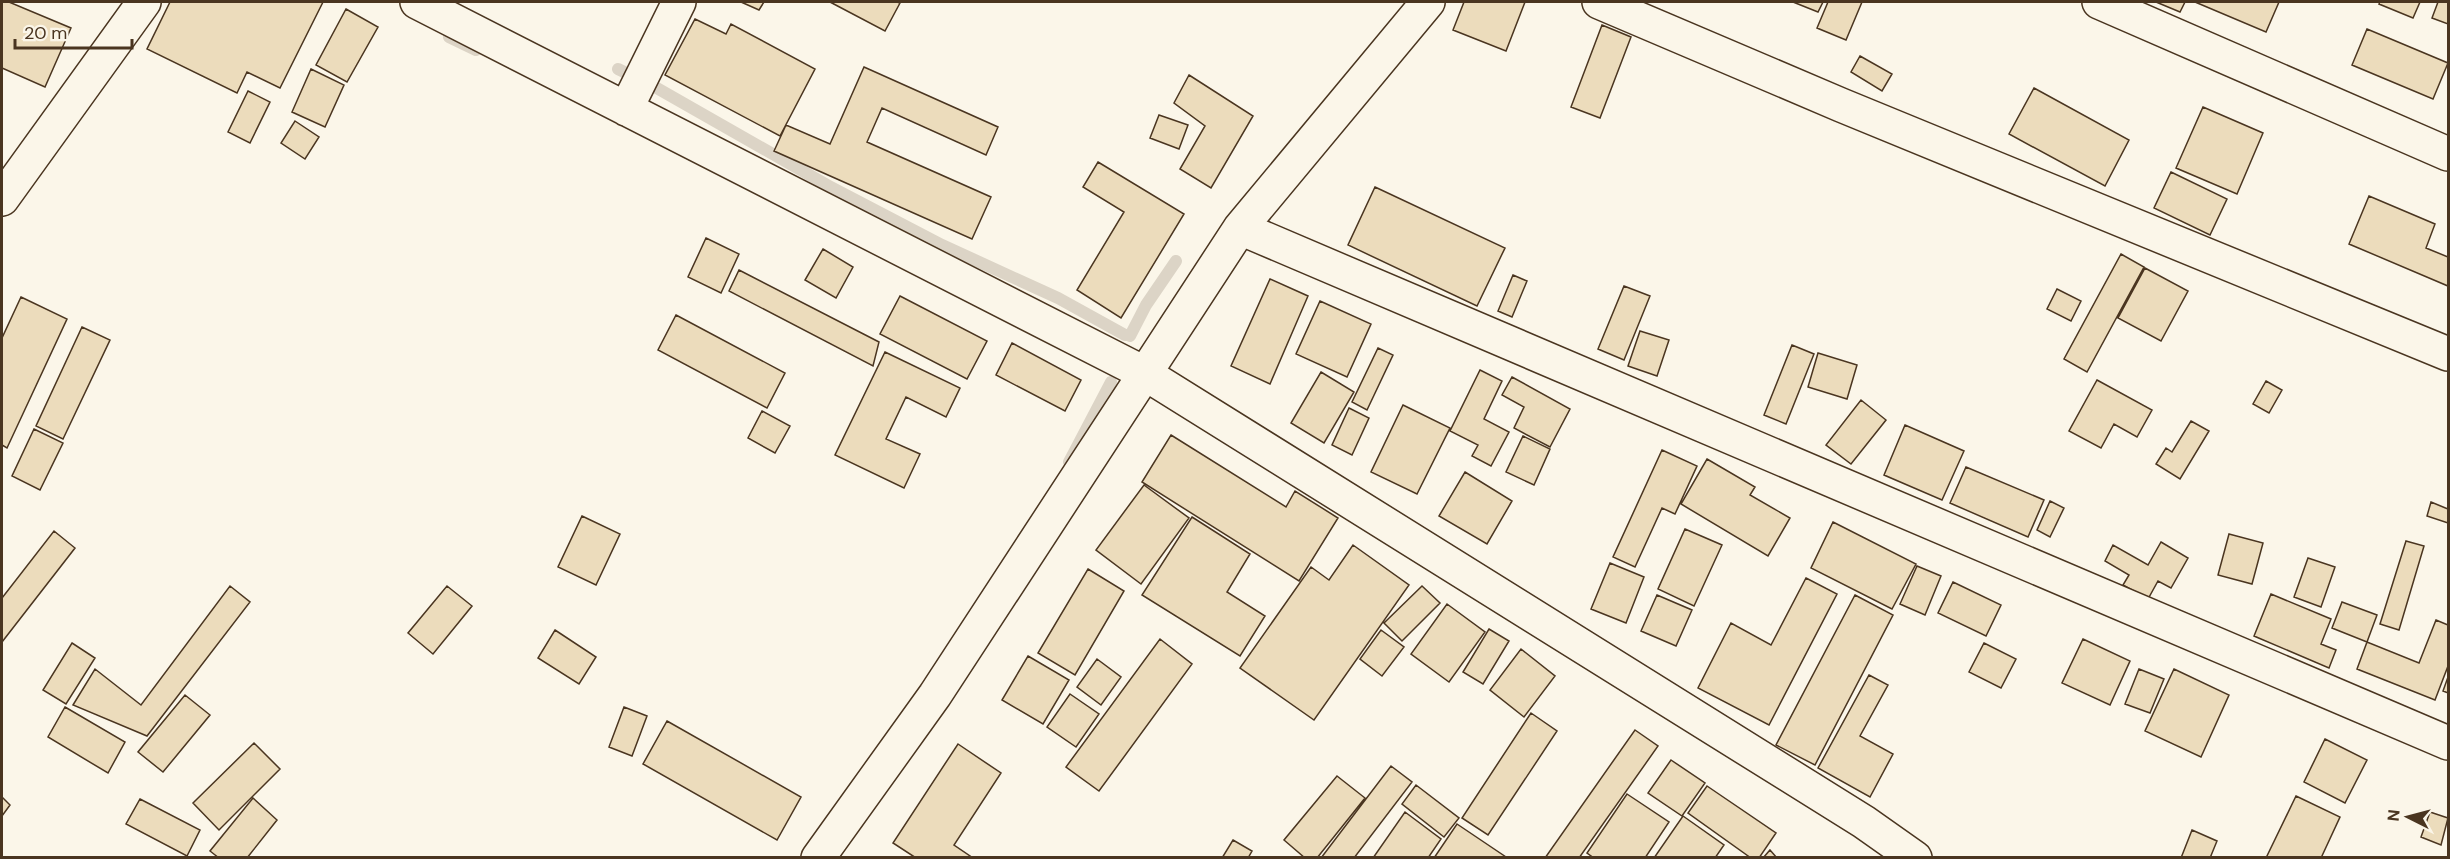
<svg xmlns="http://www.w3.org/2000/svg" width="2450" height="859" font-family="'DM Sans',sans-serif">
<rect width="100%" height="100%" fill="#fbf6e9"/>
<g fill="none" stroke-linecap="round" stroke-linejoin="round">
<!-- stream -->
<path stroke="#dcd4c6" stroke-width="12" d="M449,37L476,50
M618,69L655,87L827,185L942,245L1058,298L1125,335
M1130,336L1146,305L1176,261
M1069,462L1111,382"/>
</g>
<!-- building -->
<path fill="#ecdcbc" stroke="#4a3520" stroke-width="1.5" d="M2,2H9L71,28L45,87L2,68Z
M170,2H323L280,88L247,72L237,93L147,49Z
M741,2H764L759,10Z
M830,2H897L900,3L885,31Z
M1464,2H1525L1506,51L1453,30Z
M1793,2H1823L1818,12Z
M1828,2H1862L1846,40L1817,28Z
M2156,2H2185L2180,12Z
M2195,2H2279L2266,32Z
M2380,2H2420L2413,18L2379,4Z
M2438,2H2448V24L2432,18Z
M346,9L378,27L347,82L316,65Z
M695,19L726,34L731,24L815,69L780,136L665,75Z
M1602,25L1631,37L1600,118L1571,107Z
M2367,29L2448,63L2433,99L2352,65Z
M1860,56L1892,74L1882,91L1851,72Z
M864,67L998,127L986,155L882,108L867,142L991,197L972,239L774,151L786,125L830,144Z
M311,69L344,85L325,127L292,112Z
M1189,75L1253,116L1211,188L1180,169L1205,126L1174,103Z
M2034,88L2129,140L2105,186L2009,134Z
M248,91L270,102L250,143L228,132Z
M2203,107L2263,133L2237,194L2176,168Z
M1159,115L1188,125L1179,149L1150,138Z
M295,121L319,137L305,159L281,143Z
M1098,162L1184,214L1121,318L1077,290L1124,212L1083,187Z
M2171,172L2227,199L2210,235L2154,208Z
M1375,187L1505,248L1477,306L1348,245Z
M2369,196L2435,224L2426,248L2448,257V286L2349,244Z
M706,238L739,254L721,293L688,277Z
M823,249L853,267L836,298L805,280Z
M2121,254L2144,267L2087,372L2064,359Z
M2145,268L2188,291L2161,341L2118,318Z
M739,270L879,342L873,366L729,291Z
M1513,275L1527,281L1512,317L1498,311Z
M1270,279L1308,296L1270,384L1231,366Z
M1624,286L1650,296L1624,360L1598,349Z
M2057,289L2081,301L2071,321L2047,309Z
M900,296L987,341L967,379L880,334Z
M21,297L67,319L7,448L2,445V338Z
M1320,301L1371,324L1347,377L1296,354Z
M676,315L785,373L767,408L658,350Z
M82,327L110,340L63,439L36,426Z
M1640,331L1669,340L1657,376L1628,366Z
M1012,343L1081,380L1065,411L996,375Z
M1792,345L1814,354L1786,424L1764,415Z
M1378,348L1393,355L1367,410L1352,402Z
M885,352L960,388L946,417L906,397L886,439L920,454L904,488L835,455Z
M1818,353L1857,365L1847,399L1808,387Z
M1480,370L1502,381L1484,419L1509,432L1491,466L1472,456L1478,445L1450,431Z
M1321,372L1354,392L1324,443L1291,423Z
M1512,377L1570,409L1550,447L1514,428L1524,407L1502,395Z
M2097,380L2152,410L2137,437L2114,424L2101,448L2069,431Z
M2266,381L2282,390L2269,413L2253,404Z
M1861,400L1886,420L1851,464L1826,445Z
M1403,405L1450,428L1417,494L1371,472Z
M1349,408L1369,418L1352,455L1332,445Z
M762,411L790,426L775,453L748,438Z
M2191,421L2209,431L2180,479L2156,464L2166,448L2172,452Z
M1905,425L1964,451L1942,500L1884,475Z
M34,429L63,443L40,490L12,476Z
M1171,435L1286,507L1295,491L1338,518L1299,581L1142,482Z
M1523,436L1550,449L1534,485L1506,472Z
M1662,450L1697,466L1675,514L1662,508L1635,567L1613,557Z
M1707,459L1755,487L1750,495L1790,518L1768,556L1681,504Z
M1966,467L2044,500L2028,537L1950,503Z
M1465,472L1512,501L1487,544L1439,516Z
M1144,485L1189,518L1141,584L1096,550Z
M2050,501L2064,508L2050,537L2037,530Z
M2431,502L2448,509V523L2427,516Z
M582,516L620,534L596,585L558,567Z
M1192,517L1250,554L1227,592L1265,616L1240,656L1142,595Z
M1833,522L1916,564L1892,609L1811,568Z
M1685,529L1722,545L1694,606L1658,589Z
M54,531L75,548L2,642V598Z
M2229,534L2263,543L2252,584L2218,575Z
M2406,541L2424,546L2399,630L2380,624Z
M2161,542L2188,558L2171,588L2158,581L2148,599L2123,585L2129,575L2105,561L2113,545L2148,565Z
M1353,545L1409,585L1314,720L1240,668L1311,567L1329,580Z
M2308,558L2335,567L2321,607L2294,597Z
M1610,563L1644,577L1626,623L1591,609Z
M1917,566L1941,576L1925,615L1900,604Z
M1088,569L1124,591L1075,675L1038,653Z
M1806,578L1837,594L1769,725L1698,688L1731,623L1771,645Z
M1953,582L2001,605L1986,636L1938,613Z
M230,586L250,602L147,736L73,705L95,669L141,705Z
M447,586L472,606L433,654L408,633Z
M1422,586L1440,603L1402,641L1384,623Z
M2271,594L2331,619L2321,644L2336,650L2329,668L2254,636Z
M1657,595L1692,610L1676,646L1641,631Z
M1855,595L1893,615L1815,765L1776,745Z
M2342,602L2377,615L2367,642L2332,628Z
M1447,604L1485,632L1449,682L1411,654Z
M2436,620L2448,625V666L2435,700L2357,669L2367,642L2419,663Z
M1489,629L1509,641L1483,684L1463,672Z
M555,630L596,657L579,684L538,658Z
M1381,630L1404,647L1382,676L1360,659Z
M1160,639L1192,664L1099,791L1066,767Z
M2083,639L2130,661L2110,705L2062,683Z
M72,643L95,658L66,704L43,690Z
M1984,643L2016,659L2001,688L1969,672Z
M1521,649L1555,676L1524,717L1490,690Z
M1028,656L1069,680L1043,724L1002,700Z
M1097,659L1121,677L1101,705L1077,687Z
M2139,669L2164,679L2150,713L2125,704Z
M2174,669L2229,695L2201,757L2145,731Z
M1869,675L1888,685L1860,736L1893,754L1870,797L1818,768Z
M2448,677V693L2443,691Z
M1070,694L1099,714L1076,747L1047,727Z
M185,695L210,715L163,772L138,752Z
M65,707L125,742L108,773L48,737Z
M624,707L647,716L632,756L609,747Z
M1531,713L1557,731L1488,835L1462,818Z
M667,721L801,797L777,840L643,764Z
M1635,730L1658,746L1579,858H1545Z
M2325,739L2367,760L2345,803L2304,782Z
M254,743L280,769L219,830L193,803Z
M958,744L1001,773L954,845L973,858H916L893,843Z
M1671,760L1705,783L1682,816L1648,793Z
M1391,766L1412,782L1354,858H1321Z
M1337,776L1365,798L1317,858H1305L1284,840Z
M1416,785L1459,818L1444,837L1402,804Z
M1707,786L1776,833L1759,858H1751L1688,813Z
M1627,794L1669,822L1645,858H1594L1587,853Z
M2296,796L2340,817L2321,858H2266Z
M2,797L10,805L2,816Z
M253,798L277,820L247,858H219L210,851Z
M140,799L200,830L187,856L126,824Z
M1405,812L1441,839L1428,858H1373Z
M2430,812L2448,818L2441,845L2421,837Z
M1683,816L1724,845L1715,858H1654Z
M1457,824L1506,857L1434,858Z
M2192,830L2217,841L2210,858H2181Z
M1233,840L1252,851L1248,858H1222Z
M1770,850L1777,858H1763Z"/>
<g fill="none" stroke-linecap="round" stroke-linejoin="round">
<!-- minor casing -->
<g stroke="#4a3520" stroke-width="36">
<path id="minor" d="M417,2L1144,373L1864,822L1915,858
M1599,2L1841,105L2448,354
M2099,2L2448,154
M626,109L679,2
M2,199L144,2
M1240,228L2448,743
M818,858L935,695L1240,228L1428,2"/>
</g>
<!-- minor -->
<use href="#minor" stroke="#fbf6e9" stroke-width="33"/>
</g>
<!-- border -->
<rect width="2450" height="859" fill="none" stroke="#4a3520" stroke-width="6"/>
<!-- north arrow -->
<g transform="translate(2408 817) rotate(276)" stroke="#fbf6e9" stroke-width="4.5" paint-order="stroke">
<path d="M0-4.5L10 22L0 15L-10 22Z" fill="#4a3520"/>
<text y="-9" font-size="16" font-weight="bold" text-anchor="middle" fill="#4a3520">N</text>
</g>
<!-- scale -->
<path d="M15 39v9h117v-9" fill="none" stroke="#4a3520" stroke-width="3"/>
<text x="24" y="39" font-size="18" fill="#4a3520" stroke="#fbf6e9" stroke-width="4.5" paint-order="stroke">20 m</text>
</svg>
